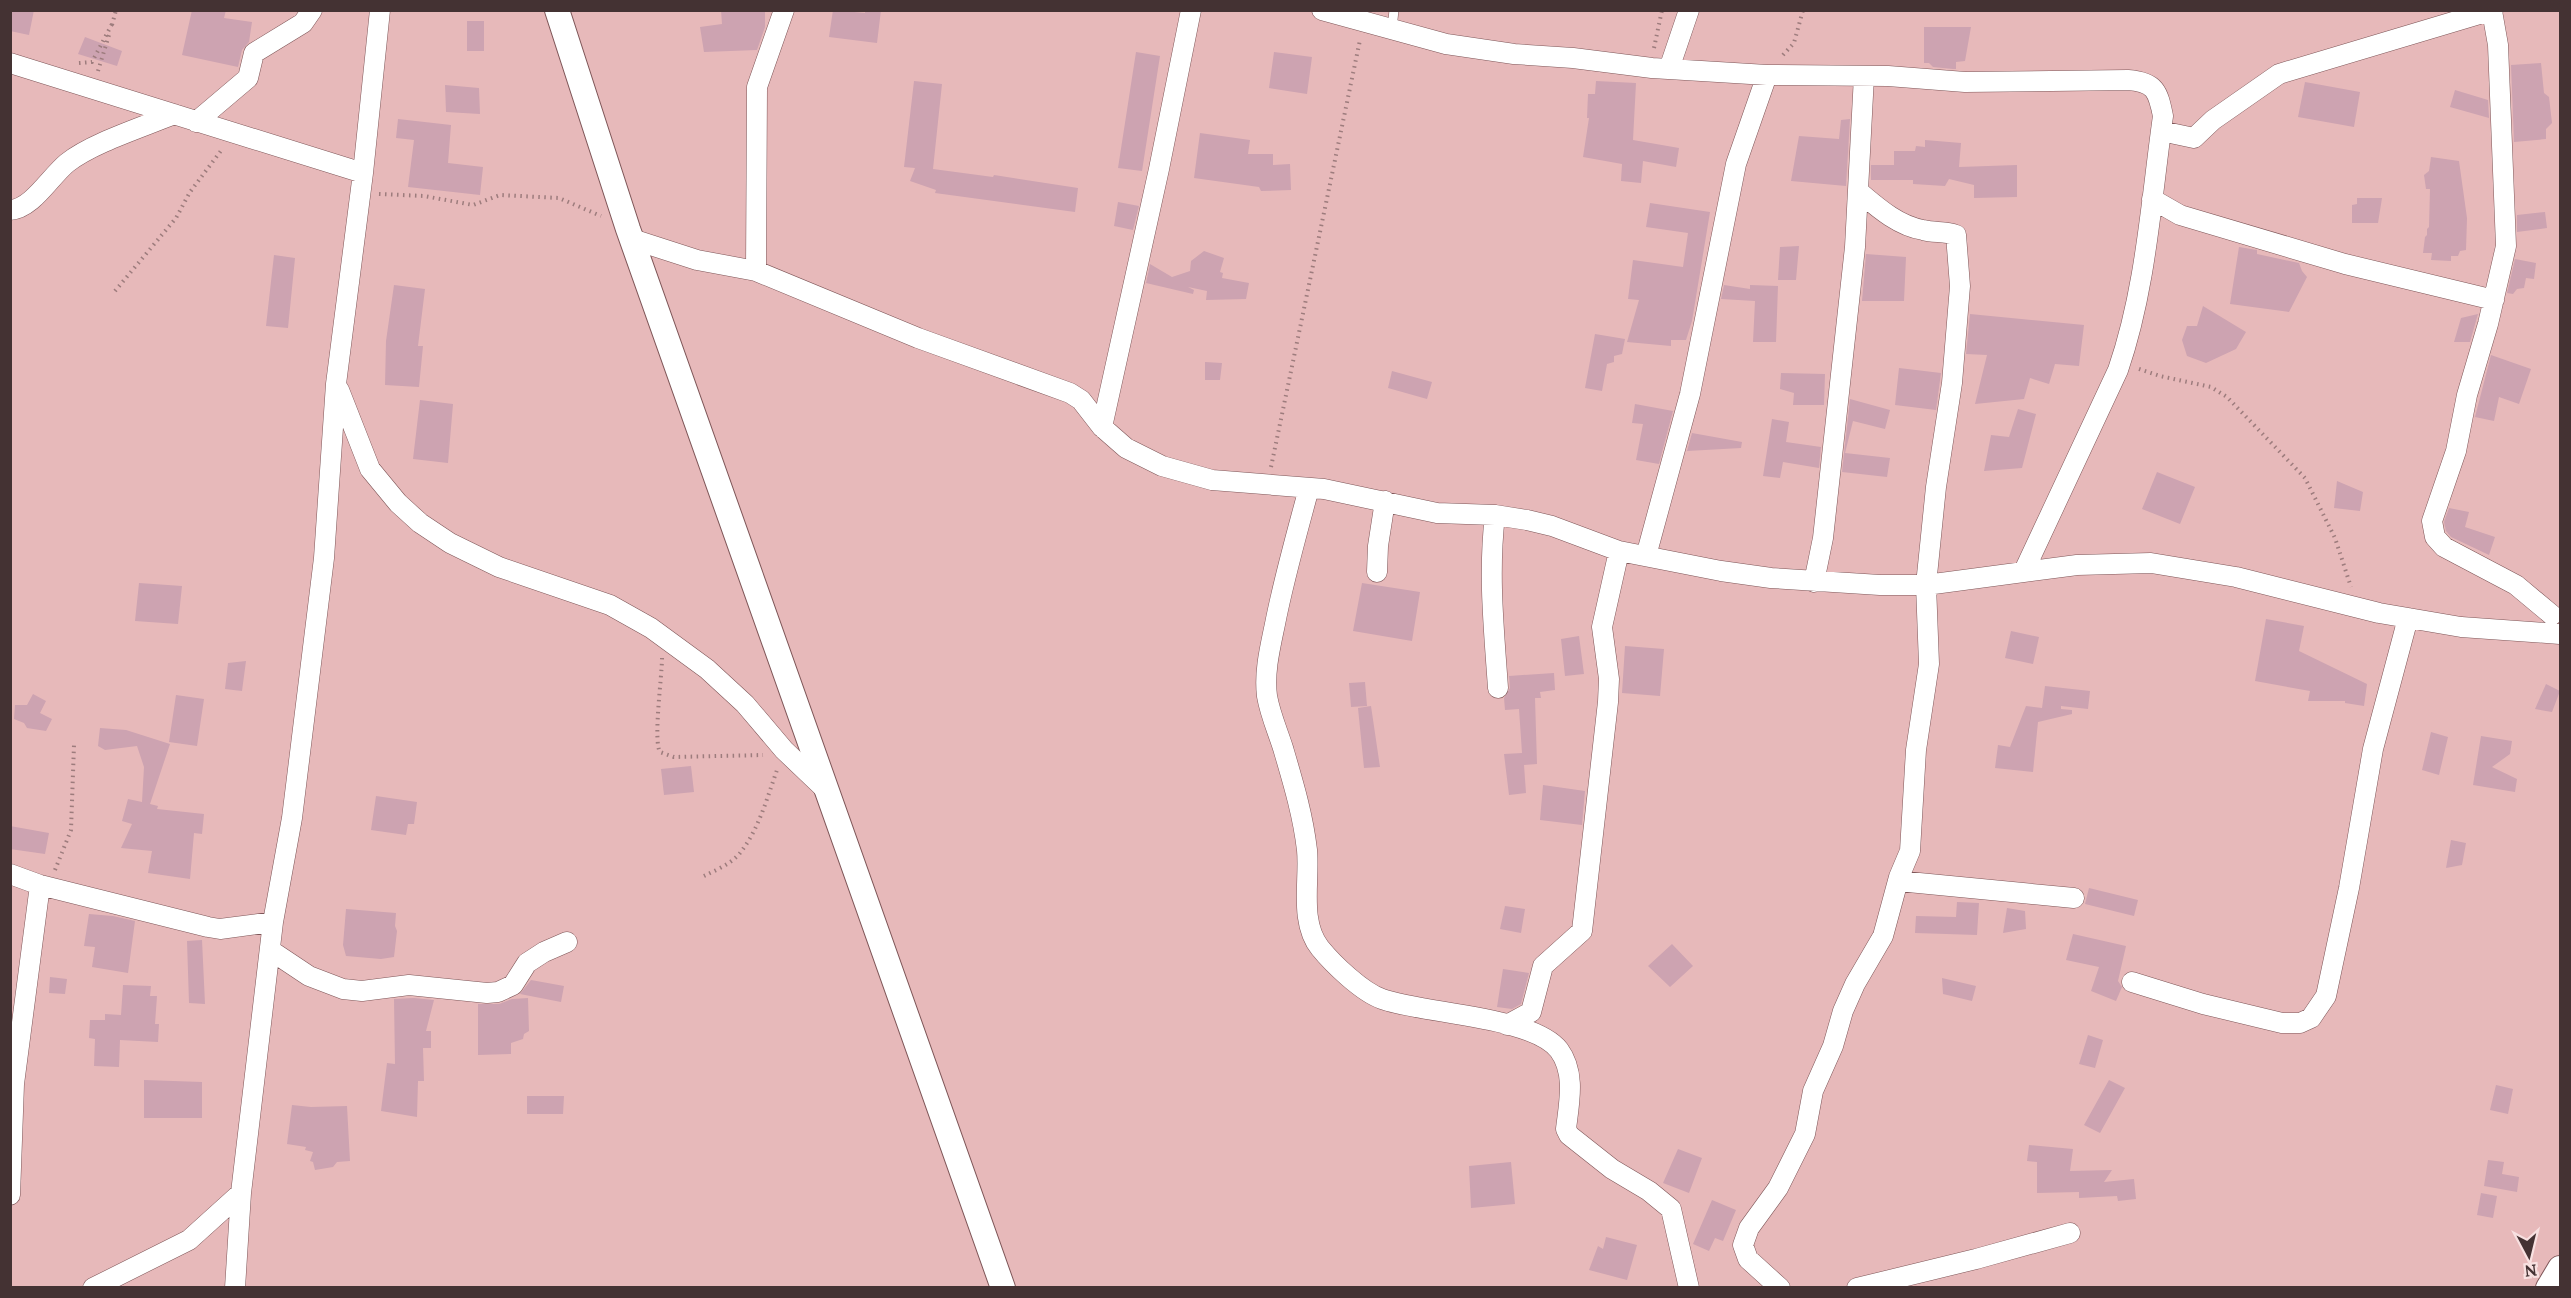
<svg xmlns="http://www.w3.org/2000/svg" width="2571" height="1298" font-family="Lora,serif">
<rect width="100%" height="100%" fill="#e7b9ba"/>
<!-- building -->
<path fill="#cda3b1" d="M10,10H34L29,35L10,31Z
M192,10H226L224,18L252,22L249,42L242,50L238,67L182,55Z
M721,10H765V27L757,50L704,52L700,27L722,24Z
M833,10L865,13V10H881L877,43L829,37Z
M467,21H484V51H467Z
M1924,27H1971L1965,61L1956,62V69H1953L1933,67L1929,63H1924Z
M85,37L122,51L117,66L78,54Z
M1136,52L1160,56L1142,171L1118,168Z
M1274,52L1312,57L1307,94L1269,88Z
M2541,63L2544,93L2549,97L2552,123L2546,129V139L2514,142L2511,65Z
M914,81L942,84L933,169L993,177L994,175L1078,188L1075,212L935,193L936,190L910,181L915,168L904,167Z
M1596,81L1636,83L1633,140L1679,148L1676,167L1643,161L1641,183L1621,181L1622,164L1583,157L1589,118H1587L1588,94H1595Z
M2305,82L2360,92L2354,127L2298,117Z
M445,85L479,88L480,114L446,112Z
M2455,90L2488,100L2489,118L2450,107Z
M398,119L451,125L448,163L483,167L480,195L408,187L414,140L396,138Z
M1850,119L1846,186L1791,181L1799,136L1839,139L1841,120Z
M1200,133L1250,140L1248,154H1273V165L1290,164L1291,190L1261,191L1259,187L1194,178Z
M1925,140L1961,143L1959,167L2017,165V197L1974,198V185L1949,179L1945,186L1913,184V180H1871V165H1894V151H1915L1916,146L1925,147Z
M2431,157L2459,161L2467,218L2466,250L2460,251L2458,256H2451V261L2431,260L2432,253H2423L2425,237L2427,235V229L2429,227L2430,189H2426L2424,175L2429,171Z
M2357,198H2382L2378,223H2352V205L2357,204Z
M1118,202L1139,206L1133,230L1114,226Z
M1650,203L1710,212L1692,321L1686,340H1671V346L1627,342L1639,300L1628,299L1633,260L1683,267L1688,233L1646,227Z
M2545,212L2547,228L2517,232V215Z
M1799,246L1796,280H1778L1780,247Z
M2239,247L2257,250V254L2299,263L2302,271L2307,277L2289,312L2230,304Z
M1204,251L1224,258L1220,272L1223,273L1222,278L1249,283L1246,299L1206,300L1207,291L1188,287L1194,290L1193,294L1146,283L1150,264L1172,277L1190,271L1191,261Z
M1866,254L1906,257L1904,301H1862Z
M274,255L295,258L288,328L266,326Z
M2515,259L2536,263L2534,279L2526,278L2524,288L2517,289L2513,294L2507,293Z
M394,285L425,289L418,346H423L419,387L385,385L386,341Z
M1724,285L1750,289V285L1778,286L1776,342H1753L1755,301L1721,299Z
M2203,306L2246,332L2236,349L2206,363L2187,356L2182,340L2187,326H2197Z
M1970,314L2084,325L2079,366L2055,364L2049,384L2030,378L2024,399L1975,404L1987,355L1966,354Z
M2478,314L2470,342H2454L2461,318Z
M1595,334L1625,339L1622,354L1614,356V362L1607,364L1602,391L1585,388Z
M2491,355L2531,369L2519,404L2499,397L2494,421L2475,417Z
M1205,362L1222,363L1220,380H1205Z
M1899,368L1941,373L1936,410L1895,405Z
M1392,371L1432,382L1427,399L1388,388Z
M1781,373L1825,374L1824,405H1793L1794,393L1780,389Z
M1850,399L1890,410L1885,429L1853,421L1845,453L1890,458L1887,477L1842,472Z
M420,400L453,404L448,463L413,459Z
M1635,404L1673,411L1659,464L1636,460L1643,424L1632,423Z
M2018,409L2036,414L2022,468L1984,471L1991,435L2009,437Z
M1772,419L1789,422L1786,442L1821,447L1819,468L1783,462L1780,478L1763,476Z
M1692,433L1742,442L1741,448L1687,451Z
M2157,472L2195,487L2180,524L2142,509Z
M2337,481L2363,492L2360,511L2334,508Z
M2449,508L2469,512L2465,527L2495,537L2489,555L2451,537L2446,531L2444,522Z
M139,583L182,586L178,624L135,621Z
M1362,583L1420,592L1412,641L1353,631Z
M2266,619L2304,626L2299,651L2367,684L2364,706L2345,703V701H2308L2310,691L2255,681Z
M2011,631L2039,637L2033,664L2005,658Z
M1579,636L1584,674L1565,676L1561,639Z
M1625,646L1664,649L1660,696L1622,693Z
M246,661L242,691L225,689L228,663Z
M1554,673L1555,690L1540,692L1541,698H1535L1537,764L1524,765L1526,793L1509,795L1504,754L1522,753L1519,709L1505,710L1504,698L1510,688L1509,676Z
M1365,682L1367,706L1351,707L1349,683Z
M2546,684L2560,691L2552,712L2535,709Z
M2045,686L2090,691L2088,709L2061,706V709L2072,710V714L2038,722L2033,772L1995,768L1998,745L2010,747L2026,706L2042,708Z
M33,694L46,701L40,713L52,719L46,731L27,728L24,723L14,719L15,705H27Z
M176,695L204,699L197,746L169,742Z
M1371,706L1380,767L1364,768L1358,708Z
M100,728L126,730L170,744L150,804L158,806L157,809L204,814L202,834L194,833L190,879L148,873L152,851L121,848L132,824L122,821L128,799L142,802L144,767L137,746L105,750L98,746Z
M2431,732L2448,737L2439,775L2422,770Z
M2481,736L2512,741L2510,754L2492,767L2517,779L2515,792L2473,785Z
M691,766L694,792L664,795L661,769Z
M1543,785L1585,791L1582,825L1540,820Z
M376,796L417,802L414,824H408L406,835L371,830Z
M10,826L49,833L45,854L10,849Z
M2451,840L2466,843L2462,865L2446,868Z
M2089,888L2138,900L2134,916L2085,904Z
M1957,902L1979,903L1977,935L1915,933L1916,916L1956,917Z
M1505,906L1525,909L1521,933L1500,929Z
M2007,908L2025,911L2026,929L2003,933Z
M346,909L396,913L395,926L397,931L394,957L381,959L346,956L343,945Z
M89,914L113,916L135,921L128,973L92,967L95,947L84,946Z
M2073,934L2126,946L2118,981L2122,987L2116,1001L2091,991L2099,967L2066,960Z
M202,940L205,1004L189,1003L187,941Z
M1672,944L1693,966L1670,987L1648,966Z
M1503,969L1529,973L1521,1004L1512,1009L1497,1007Z
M50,977L67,979L65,994L49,993Z
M1942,978L1976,986L1972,1001L1943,994Z
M531,980L564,986L561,1002L520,994Z
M123,985L151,986L150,996H157L155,1024H159L158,1042L120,1040L119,1067L94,1066L95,1039L89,1038L90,1020H105V1014L121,1015Z
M414,998L434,1000L426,1031H431V1048H423L424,1081H418L417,1117L381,1111L387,1063L395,1064L394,999Z
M528,998L529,1031L524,1034L523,1039L511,1043V1054L478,1055V1004H499L512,999Z
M2088,1035L2103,1040L2095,1068L2079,1064Z
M144,1080L202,1082V1118H144Z
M2109,1080L2125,1088L2100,1133L2084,1125Z
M2496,1085L2513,1089L2508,1114L2490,1110Z
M527,1096H564L563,1114H527Z
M292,1105L311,1107L347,1106L350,1161L337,1162L333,1167L315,1170L313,1162L310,1161L313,1152L305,1150L306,1147L287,1144Z
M2029,1145L2073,1149L2070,1171L2112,1170L2104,1182L2134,1179L2136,1199L2118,1201L2117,1196L2079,1198V1192L2037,1193V1162L2027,1161Z
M1678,1149L1702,1158L1689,1193L1663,1183Z
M2488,1160L2504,1162L2502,1174L2519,1177L2517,1192L2484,1186Z
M1511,1162L1515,1204L1471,1208L1469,1166Z
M2481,1193L2497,1196L2493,1218L2477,1215Z
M1712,1200L1736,1210L1723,1241L1715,1238L1709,1251L1693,1244Z
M1606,1237L1637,1245L1627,1280L1589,1270L1598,1246L1603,1249Z"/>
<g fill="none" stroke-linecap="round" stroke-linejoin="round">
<!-- service casing -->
<g stroke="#7e5658" stroke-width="10">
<path id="service" d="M1392,29L1394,10"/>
</g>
<!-- minor casing -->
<g stroke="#7e5658" stroke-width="21">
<path id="minor" d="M1322,10L1446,44L1514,54L1573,58L1652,68L1767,75L1888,76L1965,82L2128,80C2155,82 2158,91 2163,116C2151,201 2146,289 2118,370L2024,571
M2492,11L2498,45L2506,246L2488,324L2467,395L2456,451L2432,521L2435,537L2444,547L2516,585L2552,615
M10,63L363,173
M1669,69L1689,10
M196,122L248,78L254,53L303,23L312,10
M2161,131L2194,138L2213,120L2279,74L2493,10
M2152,199L2180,215L2345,264L2494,300
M10,210C32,209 50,177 67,163C92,143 143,127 174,114
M632,239L697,260L756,271L918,338L1070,393L1081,400L1102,427L1126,448L1162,466L1212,480L1324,489L1437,513L1495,515L1527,520L1552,526L1619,551L1721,571L1771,578L1880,585H1926L2077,565L2151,563L2236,577L2379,613L2461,627L2560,634
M756,271L757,87L784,10
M339,390L370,469L398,503L420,523L450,543L499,567L610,605L651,628L707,669L745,704L784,750L827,791
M1102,427L1159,169L1191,10
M1309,488C1297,533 1284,578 1275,624C1270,648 1264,672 1267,696C1270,714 1278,732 1283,748C1293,782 1303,815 1307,850C1310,880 1299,922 1320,948C1333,964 1362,992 1382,999C1424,1014 1532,1016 1559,1050C1576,1073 1569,1103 1566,1129L1569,1135L1612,1169L1649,1191L1671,1209L1689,1288
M1495,515C1488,574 1494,630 1498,688
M1646,556L1690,394L1736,164L1767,75
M1377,572L1378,546L1385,501
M1814,582L1823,538L1855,247L1864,76
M10,874L40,885L208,927L220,929L273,922
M1898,881L2074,898
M270,950L309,976L343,989L362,991L409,985L487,993L498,992L513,985L527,963L544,952L567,942
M2132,982L2203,1004L2282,1023H2300L2311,1018L2326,996L2349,888L2373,749L2408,618
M1507,1025L1531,1012L1543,966L1582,931L1608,702L1609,679L1602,627L1619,551
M10,1195L14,1084L40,885
M93,1288L189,1240L241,1193
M235,1288L241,1193L273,922L292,818L324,558L336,384L363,173L380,10
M1780,1288L1748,1259L1743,1245L1749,1228L1778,1188L1805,1134L1813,1091L1833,1046L1843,1011L1855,984L1883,936L1899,877L1910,851L1916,750L1929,664L1926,585L1936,487L1952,383L1960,286L1956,235C1945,231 1934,233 1923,230C1898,226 1877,207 1858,191
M1857,1288L1976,1259L2070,1233"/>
</g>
<!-- tertiary casing -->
<g stroke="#7e5658" stroke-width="26">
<path id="tertiary" d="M557,10L628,229L1003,1288
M2548,1288L2560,1268"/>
</g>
<!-- path -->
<path stroke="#9d7c7d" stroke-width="4" stroke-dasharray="1.5 4.5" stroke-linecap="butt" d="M112,25L116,10
M1654,48L1662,10
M1783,55L1794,43L1803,10
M79,63L92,62L112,24
M98,71L109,35
M379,194L424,196L473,205L500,195L559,198L601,216
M115,291L176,218L190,192L223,148
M2139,369L2160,376L2211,387L2227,397L2305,478L2335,538L2351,587
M1271,467L1360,40
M662,658C662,677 653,740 660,752L674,757L763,755
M55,870L71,830L74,745
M704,876C716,870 731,864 740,853C759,829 767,798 777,770"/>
<!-- service -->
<use href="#service" stroke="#fff" stroke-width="9"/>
<!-- minor -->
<use href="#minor" stroke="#fff" stroke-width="20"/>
<!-- tertiary -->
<use href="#tertiary" stroke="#fff" stroke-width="24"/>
</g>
<!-- border -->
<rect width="2571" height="1298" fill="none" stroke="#443233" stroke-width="24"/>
<!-- north arrow -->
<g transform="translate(2529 1256) rotate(173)" stroke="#f8e1e1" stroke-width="4.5" paint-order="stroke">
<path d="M0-4.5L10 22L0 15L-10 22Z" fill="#443233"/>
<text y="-9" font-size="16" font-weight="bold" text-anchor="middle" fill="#443233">N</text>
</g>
</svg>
